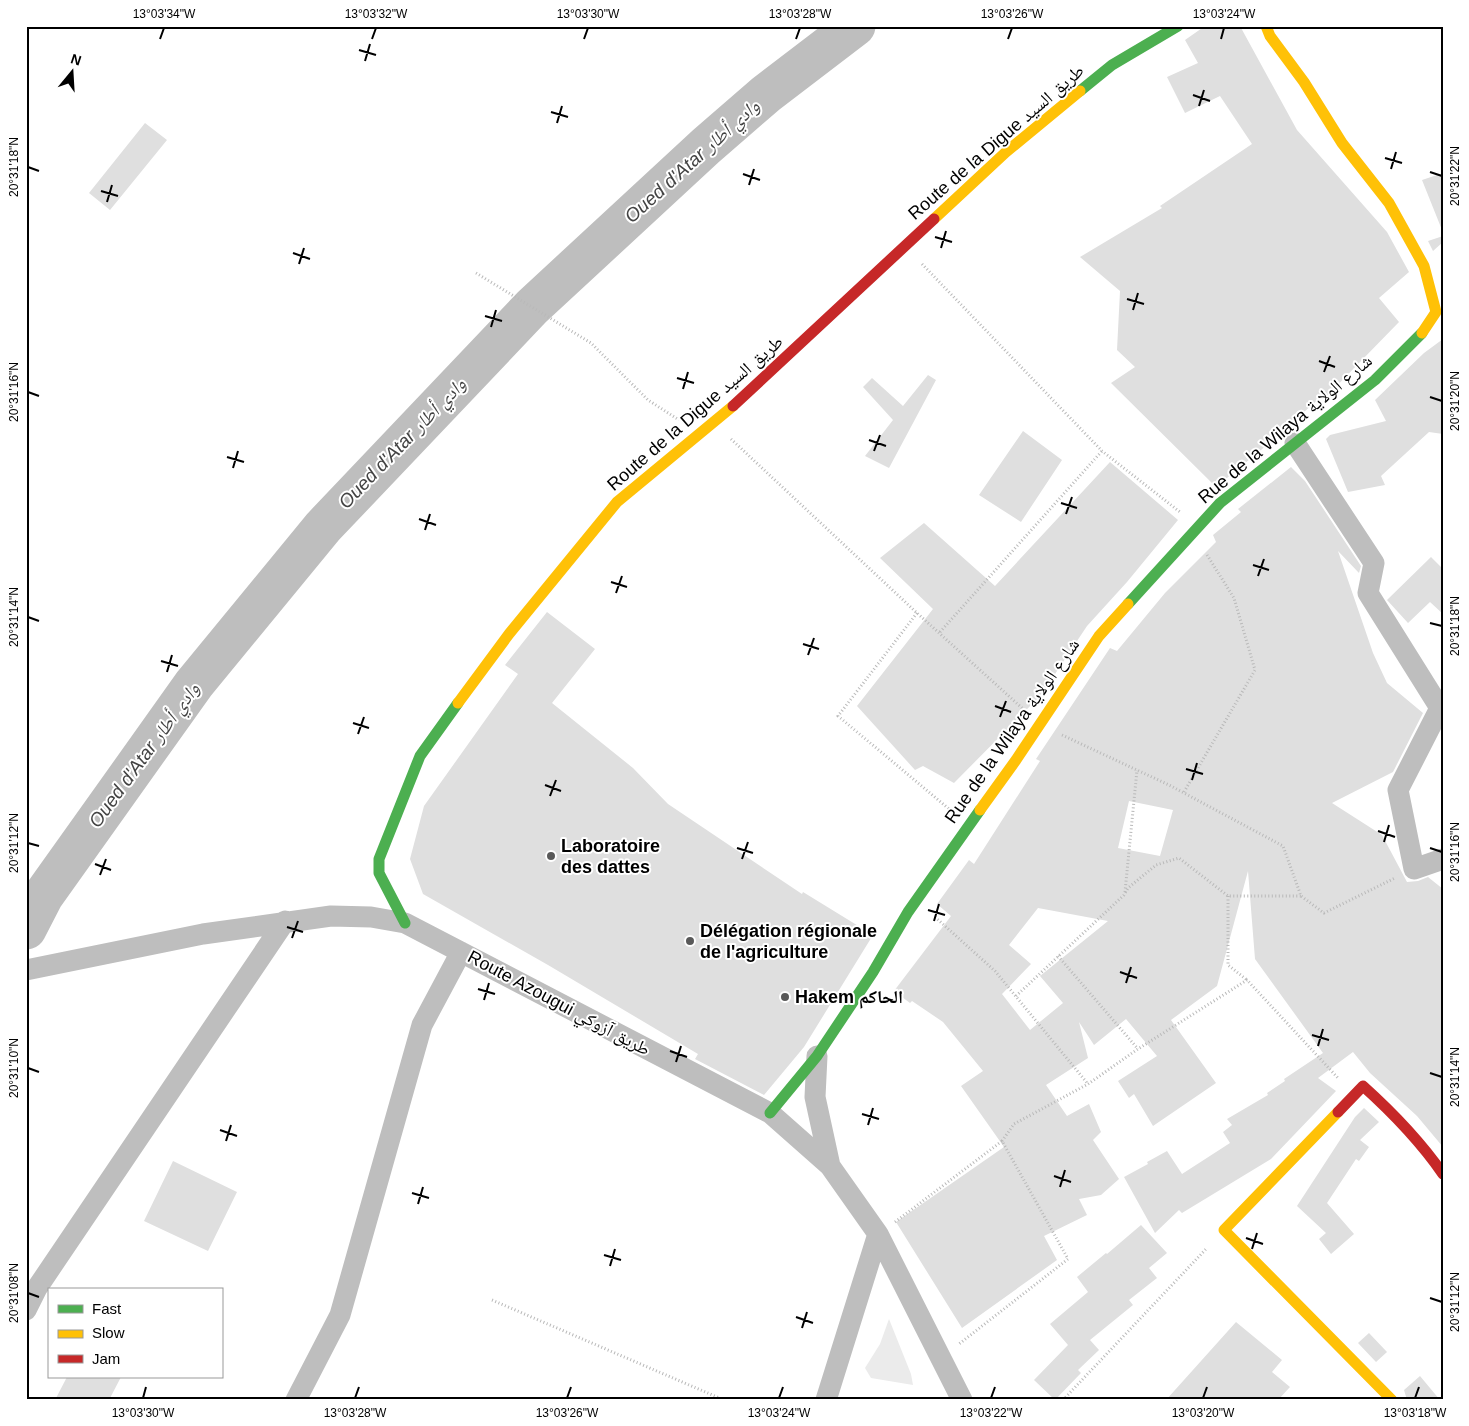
<svg xmlns="http://www.w3.org/2000/svg" width="1469" height="1426" font-family="Helvetica,'Noto Naskh Arabic',sans-serif">
<rect width="100%" height="100%" fill="#fff"/>
<!-- green -->
<path fill="#ebebeb" d="M889,1319L911,1374L913,1385L871,1378L865,1368L880,1344Z"/>
<g fill="none" stroke-linecap="round" stroke-linejoin="round">
<!-- river -->
<path stroke="#bebebe" stroke-width="41" d="M26,929L43,896L194,684L323,527L532,307L706,146L766,94L855,26"/>
</g>
<!-- building -->
<path fill="#dfdfdf" fill-rule="evenodd" d="M1205,26H1240L1297,130L1387,232L1409,272L1379,298L1399,322L1324,399L1321,397L1261,450L1216,487L1111,383L1135,367L1117,350L1120,291L1080,257L1162,208L1160,206L1252,144L1220,96L1185,113L1167,77L1198,63L1185,40Z
M145,123L167,140L110,210L89,193Z
M1443,173V230H1442L1422,180Z
M1443,236V242L1433,251L1428,241Z
M1443,339V434L1429,432L1381,476L1385,485L1348,492L1326,439L1330,435L1386,421L1375,400L1424,353Z
M928,375L936,380L889,468L865,456L893,420L863,387L872,378L903,406Z
M1023,431L1062,460L1021,522L979,495Z
M1110,462L1178,520L1127,582L1087,626L1041,695L954,783L923,766L915,770L857,706L933,609L880,558L924,523L995,586Z
M1291,467L1305,481L1361,566L1359,573L1338,551L1373,653L1387,683L1423,713L1393,772L1332,803L1382,835L1407,882L1418,881L1428,877L1443,889V1147L1417,1116L1370,1073L1353,1052L1318,1078L1336,1091L1271,1159L1182,1213L1179,1210L1155,1233L1124,1177L1148,1164L1147,1162L1167,1151L1182,1174L1230,1143L1223,1132L1232,1125L1227,1119L1268,1095L1267,1093L1285,1081L1284,1079L1323,1053L1255,959L1248,871L1217,986L1171,1020L1216,1083L1153,1126L1134,1094L1129,1098L1118,1081L1157,1056L1126,1019L1094,1045L1079,1022L1088,1058L1046,1085L1067,1116L1089,1104L1101,1132L1093,1140L1119,1179L1101,1195L1079,1199L1087,1215L1044,1236L1057,1260L962,1328L896,1222L1004,1147L961,1086L983,1071L943,1022L912,1001L910,1003L894,991L951,916L937,904L969,860L974,864L1040,761L1036,759L1110,648L1117,651L1165,593L1216,542L1213,535L1241,512L1238,509ZM1129,801L1173,810L1160,856L1118,848ZM1038,908L1108,921L1040,976L1063,1003L1030,1030L1002,994L1031,964L1009,945Z
M1431,557L1443,569V614L1430,602L1408,623L1387,600Z
M547,612L595,649L552,703L633,768L668,804L802,894L803,892L873,935L804,1047L764,1095L695,1059L698,1054L548,965L423,894L410,859L424,806L518,674L505,665Z
M1364,1108L1379,1122L1360,1140L1369,1147L1359,1161L1356,1159L1327,1203L1354,1234L1331,1254L1319,1239L1326,1233L1297,1206L1355,1117Z
M173,1161L237,1192L208,1251L144,1221Z
M1141,1225L1167,1253L1149,1268L1157,1278L1129,1300L1133,1305L1090,1340L1099,1350L1078,1370L1081,1373L1055,1400L1034,1380L1068,1345L1050,1324L1088,1292L1077,1277L1106,1253L1107,1254Z
M1236,1322L1282,1360L1272,1372L1290,1387L1278,1400H1166Z
M1369,1333L1387,1352L1376,1362L1358,1343Z
M1420,1376L1440,1400H1407L1404,1390Z
M67,1377H121L109,1400H55Z"/>
<g fill="none" stroke-linecap="round" stroke-linejoin="round">
<!-- path -->
<path stroke="#b9b9b9" stroke-width="3" stroke-dasharray="1 2.5" stroke-linecap="butt" d="M922,264L1102,451L1180,512
M476,273L591,343L648,400L679,420
M731,439L917,613L1022,708
M917,613L838,716L949,809
M940,632L1102,451
M1062,735L1169,785L1283,846L1301,896L1324,913L1395,878
M1184,792L1255,670L1234,598L1207,555
M1125,892L1137,770
M1228,896V965L1247,980
M935,917L995,971L1088,1084
M1058,956L1138,1049
M1016,996L1124,895L1128,888L1156,865L1179,858L1228,896H1301
M1002,1141L1014,1124L1088,1084L1138,1049L1247,980L1338,1078
M895,1222L1002,1141L1068,1259L959,1344
M492,1300L724,1400
M1063,1400L1207,1248"/>
<!-- street -->
<path stroke="#bebebe" stroke-width="21" d="M1295,443L1374,563L1368,593L1440,708L1398,790L1414,869L1443,859
M26,970L203,934L331,916L371,917L405,923L770,1113L830,1166L878,1234L962,1400
M817,1056L815,1097L830,1166
M26,1310L37,1288L285,921
M296,1400L340,1315L422,1025L461,952
M826,1400L878,1234"/>
<!-- fast -->
<path stroke="#4caf50" stroke-width="11" d="M1080,91L1112,65L1178,26
M1128,604L1220,503L1375,380L1422,333
M405,923L379,873V859L420,756L458,703
M770,1113L817,1056L873,972L908,912L980,810"/>
<!-- slow -->
<path stroke="#ffc107" stroke-width="11" d="M1266,26L1270,36L1304,82L1342,143L1389,203L1424,266L1436,312L1422,333
M934,219L1006,152L1080,91
M458,703L509,634L617,502L733,406
M980,810L1016,760L1099,636L1128,604
M1338,1112L1224,1230L1392,1400"/>
<!-- jam -->
<path stroke="#c62828" stroke-width="11" d="M733,406L934,219
M1338,1112L1363,1086C1393,1113 1420,1141 1443,1174"/>
</g>
<!-- ticks -->
<path fill="none" stroke="#000" stroke-width="2" d="M160,39L164,28M372,39L376,28M584,39L588,28M796,39L800,28M1008,39L1012,28M1221,39L1224,28M359,50L376,55M365,61L370,44M1193,95L1210,101M1199,106L1204,90M551,112L568,117M557,123L562,106M1385,158L1402,163M28,167L39,171M1391,169L1396,152M1430,172L1442,176M743,174L760,180M749,185L754,169M101,191L118,196M107,202L112,185M935,237L952,242M941,248L946,231M293,253L310,259M299,264L304,248M1127,299L1144,304M1133,310L1138,293M485,316L502,321M491,327L496,310M1319,361L1335,367M1324,372L1330,356M677,378L694,383M683,389L688,372M28,392L39,396M1430,397L1442,401M869,440L886,446M874,451L880,435M227,457L244,462M233,468L238,451M1061,503L1077,508M1066,514L1072,497M419,519L436,525M425,530L430,514M1253,565L1269,570M1258,576L1264,559M611,582L627,587M616,593L622,576M28,617L39,621M1430,623L1442,626M803,644L819,649M808,655L814,638M161,661L178,666M167,672L172,655M995,706L1011,712M1000,717L1006,701M353,723L369,728M358,734L364,717M1186,769L1203,774M1192,780L1197,763M545,785L561,791M550,796L556,780M1378,831L1395,837M1384,842L1389,825M28,843L39,846M737,848L753,853M1430,848L1442,852M742,859L748,842M95,864L111,870M100,875L106,859M928,910L945,915M934,921L939,904M287,927L303,932M292,938L298,921M1120,972L1137,978M1126,983L1131,967M478,989L495,994M484,1000L489,983M1312,1035L1329,1040M1318,1046L1323,1029M670,1051L687,1057M676,1062L681,1046M28,1068L39,1072M1430,1073L1442,1077M862,1114L879,1119M868,1125L873,1108M220,1130L237,1136M226,1141L231,1125M1054,1176L1071,1182M1060,1187L1065,1170M412,1193L429,1198M418,1204L423,1187M1246,1238L1263,1244M1252,1249L1257,1233M604,1255L621,1260M610,1266L615,1249M28,1293L39,1297M1430,1298L1442,1302M796,1317L813,1323M802,1328L807,1312M143,1398L146,1387M355,1398L359,1387M567,1398L571,1387M779,1398L783,1387M991,1398L995,1387M1203,1398L1207,1387M1415,1398L1419,1387"/>
<!-- markers -->
<g fill="#595959" stroke="#fff" stroke-width="2">
<circle cx="551" cy="856" r="5"/>
<circle cx="690" cy="941" r="5"/>
<circle cx="785" cy="997" r="5"/>
</g>
<g text-anchor="middle" dominant-baseline="central" stroke-width="4" stroke-linejoin="round" paint-order="stroke">
<!-- street labels -->
<g font-size="18" fill="#000" stroke="#fff">
<text transform="translate(996 142) rotate(-41)">Route de la Digue طريق السيد</text>
<text transform="translate(695 413) rotate(-41)">Route de la Digue طريق السيد</text>
<text transform="translate(1285 429) rotate(-40)">Rue de la Wilaya شارع الولاية</text>
<text transform="translate(1012 731) rotate(-55)">Rue de la Wilaya شارع الولاية</text>
<text transform="translate(559 1003) rotate(28)">Route Azougui طريق آزوكي</text>
</g>
<!-- poi labels -->
<g font-size="18" font-weight="bold" fill="#000" stroke="#fff" text-anchor="start">
<text x="561" y="846">Laboratoire<tspan x="561" dy="21">des dattes</tspan></text>
<text x="700" y="931">Délégation régionale<tspan x="700" dy="21">de l'agriculture</tspan></text>
<text x="795" y="997">Hakem الحاكم</text>
</g>
<!-- water labels -->
<g font-size="19" font-style="italic" fill="#434343" stroke="#fff">
<text transform="translate(692 161) rotate(-42)">Oued d'Atar وادي أطار</text>
<text transform="translate(402 443) rotate(-46)">Oued d'Atar وادي أطار</text>
<text transform="translate(144 755) rotate(-54)">Oued d'Atar وادي أطار</text>
</g>
</g>
<!-- border -->
<rect width="1469" height="1426" fill="none" stroke="#ffffff" stroke-width="55"/>
<!-- legend -->
<rect x="48" y="1288" width="175" height="90" fill="#ffffff" stroke="#999999"/>
<rect x="58" y="1305" width="25" height="8" fill="#4caf50" stroke="#999999"/>
<text x="92" y="1314" font-size="15" fill="#000000">Fast</text>
<rect x="58" y="1330" width="25" height="8" fill="#ffc107" stroke="#999999"/>
<text x="92" y="1338" font-size="15" fill="#000000">Slow</text>
<rect x="58" y="1355" width="25" height="8" fill="#c62828" stroke="#999999"/>
<text x="92" y="1364" font-size="15" fill="#000000">Jam</text>
<!-- north arrow -->
<g transform="translate(72 72) rotate(18)" stroke="#ffffff" stroke-width="4" paint-order="stroke">
<path d="M0-4L9 19L0 12L-9 19Z" fill="#000000"/>
<text y="-8" font-size="14" font-weight="bold" text-anchor="middle" fill="#000000">N</text>
</g>
<rect x="28" y="28" width="1414" height="1370" fill="none" stroke="#000" stroke-width="2"/>
<g font-size="12" text-anchor="middle" fill="#000">
<text x="164" y="18">13°03'34"W</text>
<text x="376" y="18">13°03'32"W</text>
<text x="588" y="18">13°03'30"W</text>
<text x="800" y="18">13°03'28"W</text>
<text x="1012" y="18">13°03'26"W</text>
<text x="1224" y="18">13°03'24"W</text>
<text transform="translate(14 167) rotate(-90)" y="4">20°31'18"N</text>
<text transform="translate(1455 176) rotate(-90)" y="4">20°31'22"N</text>
<text transform="translate(14 392) rotate(-90)" y="4">20°31'16"N</text>
<text transform="translate(1455 401) rotate(-90)" y="4">20°31'20"N</text>
<text transform="translate(14 617) rotate(-90)" y="4">20°31'14"N</text>
<text transform="translate(1455 626) rotate(-90)" y="4">20°31'18"N</text>
<text transform="translate(14 843) rotate(-90)" y="4">20°31'12"N</text>
<text transform="translate(1455 852) rotate(-90)" y="4">20°31'16"N</text>
<text transform="translate(14 1068) rotate(-90)" y="4">20°31'10"N</text>
<text transform="translate(1455 1077) rotate(-90)" y="4">20°31'14"N</text>
<text transform="translate(14 1293) rotate(-90)" y="4">20°31'08"N</text>
<text transform="translate(1455 1302) rotate(-90)" y="4">20°31'12"N</text>
<text x="143" y="1417">13°03'30"W</text>
<text x="355" y="1417">13°03'28"W</text>
<text x="567" y="1417">13°03'26"W</text>
<text x="779" y="1417">13°03'24"W</text>
<text x="991" y="1417">13°03'22"W</text>
<text x="1203" y="1417">13°03'20"W</text>
<text x="1415" y="1417">13°03'18"W</text>
</g>
</svg>
